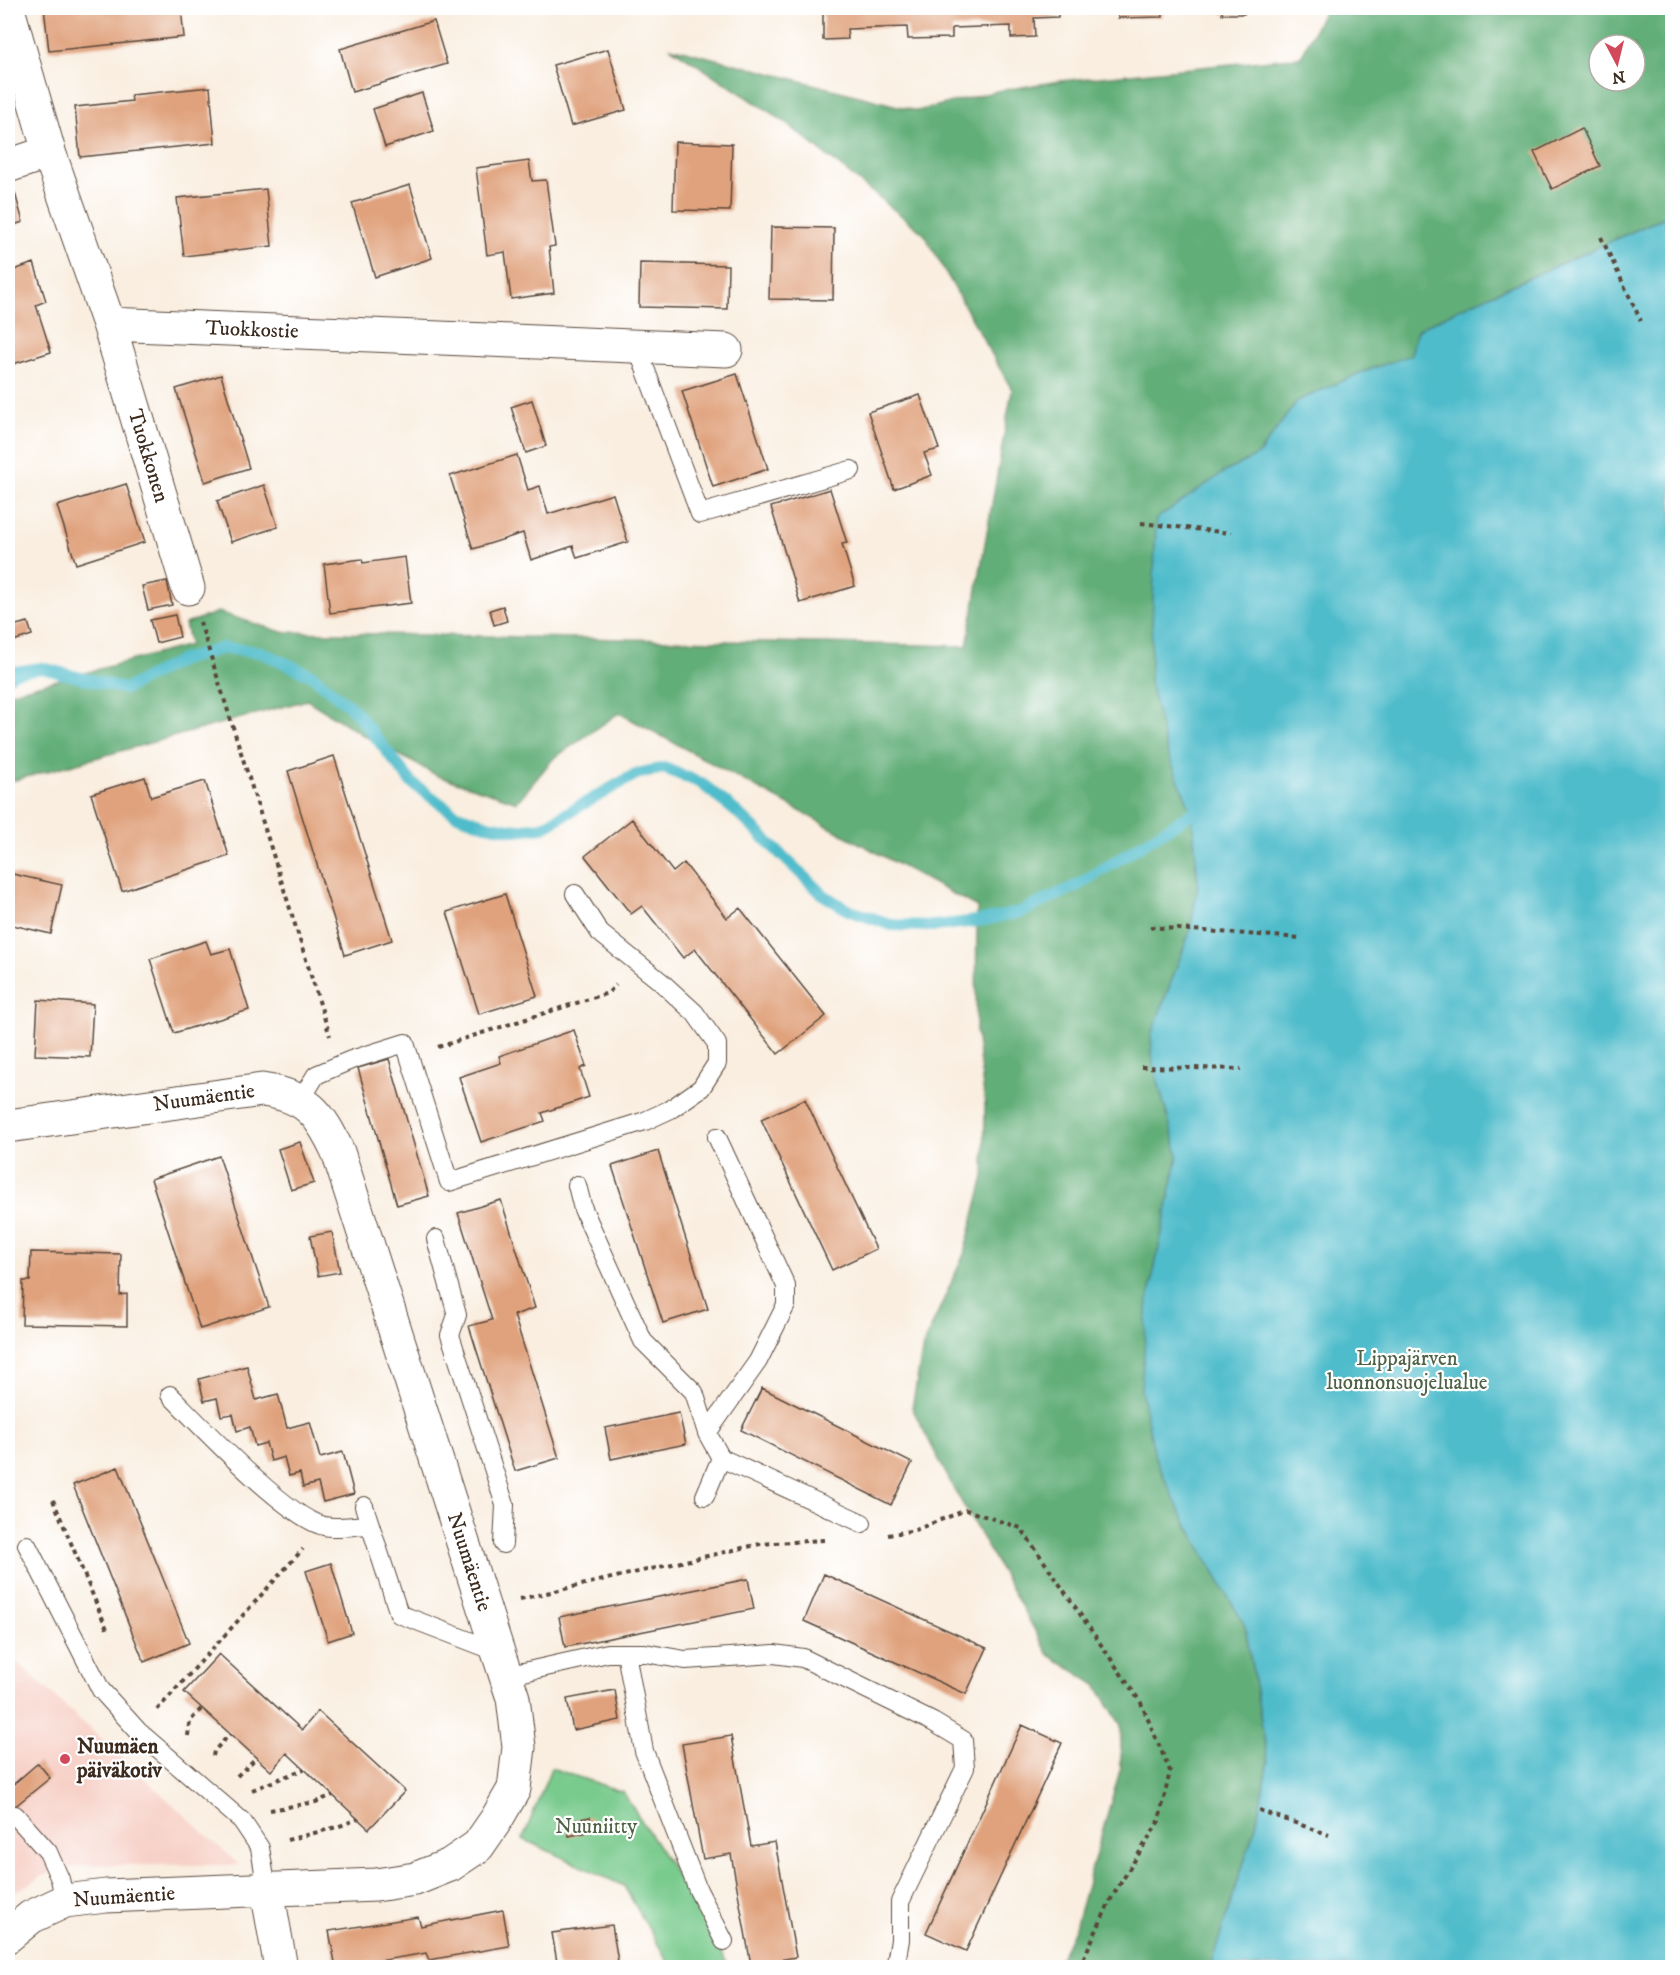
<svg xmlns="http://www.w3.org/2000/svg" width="1680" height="1975" font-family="'IM FELL DW Pica',serif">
<rect width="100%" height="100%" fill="#fff"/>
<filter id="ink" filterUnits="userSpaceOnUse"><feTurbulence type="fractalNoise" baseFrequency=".0167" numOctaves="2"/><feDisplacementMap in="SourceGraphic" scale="12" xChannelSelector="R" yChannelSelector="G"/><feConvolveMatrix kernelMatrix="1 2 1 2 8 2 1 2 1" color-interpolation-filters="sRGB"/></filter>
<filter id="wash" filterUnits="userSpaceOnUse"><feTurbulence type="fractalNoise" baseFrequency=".008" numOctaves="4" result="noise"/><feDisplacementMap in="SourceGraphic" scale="24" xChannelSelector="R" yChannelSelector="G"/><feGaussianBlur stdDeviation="1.35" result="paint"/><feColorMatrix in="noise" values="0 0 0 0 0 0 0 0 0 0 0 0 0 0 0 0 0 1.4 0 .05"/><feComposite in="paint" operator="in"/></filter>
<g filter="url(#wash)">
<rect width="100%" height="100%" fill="#f9eee0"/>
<!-- built -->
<path fill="#f7d1c8" d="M8,1654L239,1865H81L42,1876L8,1896Z"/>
<!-- green -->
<path fill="#78ca8d" stroke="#5a7a56" stroke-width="1.5" d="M551,1768L623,1792L701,1913L729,1967H671L624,1886L523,1839Z"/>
<!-- forest -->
<path fill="#62ae78" stroke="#4e6c4b" stroke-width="1.5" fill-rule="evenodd" d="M1325,8H1672V214L1459,309L1417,330L1411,355L1360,373L1297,401L1258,455L1223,473L1167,752L1192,813L1198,884L1190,931L1151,1036L1153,1063L1178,1155L1148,1300L1155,1457L1179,1510L1245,1626L1268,1761L1256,1825L1210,1967H1056L1075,1927L1121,1767V1725L1096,1685L1049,1655L953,1487L912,1408L923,1346L964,1254L984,1177L985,1104L976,1031L977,907L619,713L553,759L517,802L438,776L363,735L307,700L8,782V693L190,645L185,624L218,612L282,632L967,646L1012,390L924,234L785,122L670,47L917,111L997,91L1060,81L1301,57ZM1599,45H1635V81H1599Z"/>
<!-- water -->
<path fill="#50bccb" stroke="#467374" stroke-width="1.5" d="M1672,214V1967H1210L1256,1825L1268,1761L1245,1626L1179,1510L1155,1457L1141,1390L1148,1300L1178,1155L1153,1063L1151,1036L1190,931L1198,884L1192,813L1167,752L1150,682L1156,519L1223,473L1258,455L1297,401L1360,373L1411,355L1417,330L1459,309Z"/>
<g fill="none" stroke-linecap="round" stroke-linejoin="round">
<!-- stream -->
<path stroke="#50bccb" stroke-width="12" d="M8,677L15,672L42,668L125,689L179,661L223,648L261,652L313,676L355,711L412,783L455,814L486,825L515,830L543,827L636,774L664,768L701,783L739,814L822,894L848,910L892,925L935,926L985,920L1021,912L1078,885L1192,813"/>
</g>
<g id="blocks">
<!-- building -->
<path fill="#e0a27d" d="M44,8H181L184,37L49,51Z
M823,8H1058V17L1034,18L1035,37L1011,38V26L952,28V38L908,39L907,27L847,29L848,39L823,40Z
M1117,8H1162L1163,17L1118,18Z
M1222,8H1244V14H1222Z
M434,21L447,64L352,92L340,49Z
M608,49L626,110L571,126L553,65Z
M210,87L215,143L80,157L75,107L132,101L131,95Z
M422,93L434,131L385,147L373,109Z
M1582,128L1600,166L1552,189L1534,152Z
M675,142L732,144L730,211L673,210Z
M529,161L532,181L546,180L555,246L549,247L554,293L511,299L505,252L487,255L476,168Z
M410,185L432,258L375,277L352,203Z
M266,189L272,246L184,256L177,198Z
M15,193L23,222L8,227V195Z
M771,227L834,228L833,300L769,299Z
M34,263L46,301L36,305L51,352L10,365L8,359V272Z
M640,263L728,265L727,309L639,307Z
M737,374L768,469L713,487L682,391Z
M221,375L249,468L205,482L176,389Z
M920,395L939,449L924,453L932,475L894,489L868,412Z
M532,400L546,446L526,453L511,407Z
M517,455L528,490L540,486L548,514L613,494L628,542L577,558L573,546L531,560L523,533L473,549L450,476Z
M126,484L145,542L76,564L57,506Z
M264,485L278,527L231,542L217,501Z
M830,489L847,543L842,544L855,586L800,603L771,507Z
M405,557L411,603L330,613L324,564L362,559L363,563Z
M167,581L172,605L148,610L142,586Z
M503,606L507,621L494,625L490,610Z
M175,615L180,637L156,643L150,620Z
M28,622L32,635L10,642L8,627Z
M334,756L392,940L345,955L288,771Z
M145,777L151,797L205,781L229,856L122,891L91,794Z
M632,819L673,872L684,863L727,918L740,908L826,1016L778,1054L695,949L683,958L642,906L631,914L585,856Z
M8,873L62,885L51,934L8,924Z
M505,894L537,996L479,1014L447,912Z
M206,941L211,954L230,949L249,1010L174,1033L150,959Z
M38,1000L93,1004L90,1057L35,1055Z
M574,1030L586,1066L580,1069L589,1097L542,1113L545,1121L481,1142L459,1077L501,1063L499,1056Z
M389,1059L429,1196L397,1205L358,1068Z
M805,1099L876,1249L832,1270L761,1119Z
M300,1142L314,1183L291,1190L278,1149Z
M658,1151L708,1309L663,1323L612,1166Z
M219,1156L269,1307L200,1329L151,1179Z
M501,1200L535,1308L514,1315L559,1458L515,1471L469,1326L492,1320L458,1213Z
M332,1232L340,1272L318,1276L310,1236Z
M31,1252L121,1254L120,1295L127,1294V1326L22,1324L23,1281H30Z
M247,1366L256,1400L278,1394L287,1428L310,1422L320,1458L343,1452L354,1494L323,1502L318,1483L303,1487L300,1473L289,1476L284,1457L271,1461L266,1443L255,1446L250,1427L237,1431L233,1414L221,1416L217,1398L204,1401L199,1379Z
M762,1388L912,1463L891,1505L741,1430Z
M679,1413L686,1444L611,1459L605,1428Z
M118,1467L189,1643L144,1662L73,1485Z
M331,1563L352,1633L328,1641L306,1571Z
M824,1574L987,1648L966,1694L804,1621Z
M748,1579L754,1609L565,1647L559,1617Z
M219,1654L302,1730L318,1711L405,1791L369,1829L287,1753L271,1771L184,1692Z
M615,1690L620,1720L573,1730L567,1699Z
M1022,1725L1062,1743L966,1951L926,1933Z
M731,1736L751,1846L775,1842L796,1957L751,1965L731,1854L703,1859L682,1744Z
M38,1763L50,1778L8,1812V1789Z
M590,1817L593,1831L569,1836L566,1822Z
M503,1910L509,1946L429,1960L426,1953L336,1968L329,1931L418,1917L421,1926Z
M612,1925L619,1968H558L552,1933Z"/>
</g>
</g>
<g filter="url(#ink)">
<use href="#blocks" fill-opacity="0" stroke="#58473b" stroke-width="1.5"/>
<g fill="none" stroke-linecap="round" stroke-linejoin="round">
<!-- service casing -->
<g stroke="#58473b" stroke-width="20">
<path id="service" d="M637,347L700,514L851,470
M300,1101L316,1075L351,1060L405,1043L449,1182L645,1121L671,1109L701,1088L717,1063V1044L695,1013L660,981L600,933L575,894
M577,1185L583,1209L643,1341L694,1392L707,1433L721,1458L705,1496
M436,1239L457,1315L450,1335L505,1505L503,1544
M170,1395C200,1425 287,1518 324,1526C336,1529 357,1525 370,1525
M707,1433L758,1361L786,1305V1286L717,1137
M721,1458L862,1523
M364,1506L399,1614L498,1652
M27,1545L101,1690L138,1731L242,1821L260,1848L267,1890
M626,1653L644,1751L698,1890L724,1941
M506,1676L608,1653H645L685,1660L774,1654L803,1658L933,1722L963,1740L965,1768L900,1902V1940L895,1968
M15,1815L48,1852L60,1879L65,1901"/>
</g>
<!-- minor casing -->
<g stroke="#58473b" stroke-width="35">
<path id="minor" d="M8,9L49,152L109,324L726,350
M8,166L49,152
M109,324L188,588
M8,1126L262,1090C307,1096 320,1113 338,1152L498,1652L513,1698L519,1747L514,1789L496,1820L478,1846L450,1865L415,1879L376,1885L106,1896L65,1901L31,1917L8,1936
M267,1890L281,1968"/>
</g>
<!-- path -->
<path stroke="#58473b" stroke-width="4" stroke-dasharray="4.5 4.5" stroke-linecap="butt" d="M1601,237L1641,321
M1141,523L1231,533
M200,622L330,1036
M1150,927L1301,938
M438,1047L608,993L616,985
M1141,1067L1241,1069
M53,1500L107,1629
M888,1535L915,1530L966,1510L1021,1528L1141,1703L1170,1771L1159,1821L1112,1897L1079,1968
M520,1599L760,1544L824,1540
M157,1710L303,1549
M188,1736L190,1721L202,1708
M213,1756L214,1751L230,1734
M237,1776L256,1758
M252,1790L304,1769
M270,1810L316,1802L333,1795
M1259,1810L1329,1835
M287,1840L337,1827L358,1819
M520,1968L557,1962"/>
<!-- service -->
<use href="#service" stroke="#fff" stroke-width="18"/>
<!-- minor -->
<use href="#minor" stroke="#fff" stroke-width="33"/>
</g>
</g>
<!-- markers -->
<circle fill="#d1495b" stroke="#fff" stroke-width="2" cx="65" cy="1759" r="6"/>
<g text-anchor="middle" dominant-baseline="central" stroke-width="4.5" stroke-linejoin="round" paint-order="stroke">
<!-- street labels -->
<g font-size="21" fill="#3b2a1e" stroke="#fff">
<text transform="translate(252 330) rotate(2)">Tuokkostie</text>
<text transform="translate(148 456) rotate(73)">Tuokkonen</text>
<text transform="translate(204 1098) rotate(-8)">Nuumäentie</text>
<text transform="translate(469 1562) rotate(72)">Nuumäentie</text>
<text transform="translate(124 1897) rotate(-4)">Nuumäentie</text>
</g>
<!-- park labels -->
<g font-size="21" fill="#506245" stroke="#fff">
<text x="1407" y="1359">Lippajärven<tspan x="1407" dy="24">luonnonsuojelualue</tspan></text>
<text x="596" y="1827">Nuuniitty</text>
</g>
<!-- poi labels -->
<g font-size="21" font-weight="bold" fill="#3b2a1e" stroke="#fff" text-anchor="start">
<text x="77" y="1747">Nuumäen<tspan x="77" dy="24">päiväkotiv</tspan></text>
</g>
</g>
<!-- margin -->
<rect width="1680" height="1975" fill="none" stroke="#fff" stroke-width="30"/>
<!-- north arrow -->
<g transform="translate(1617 63) rotate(173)"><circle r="28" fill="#ffffff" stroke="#b1aaa5" stroke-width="1.5"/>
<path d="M0-4.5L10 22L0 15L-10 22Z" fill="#d1495b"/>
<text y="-9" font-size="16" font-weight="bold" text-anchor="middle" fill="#3b2a1e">N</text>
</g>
</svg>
